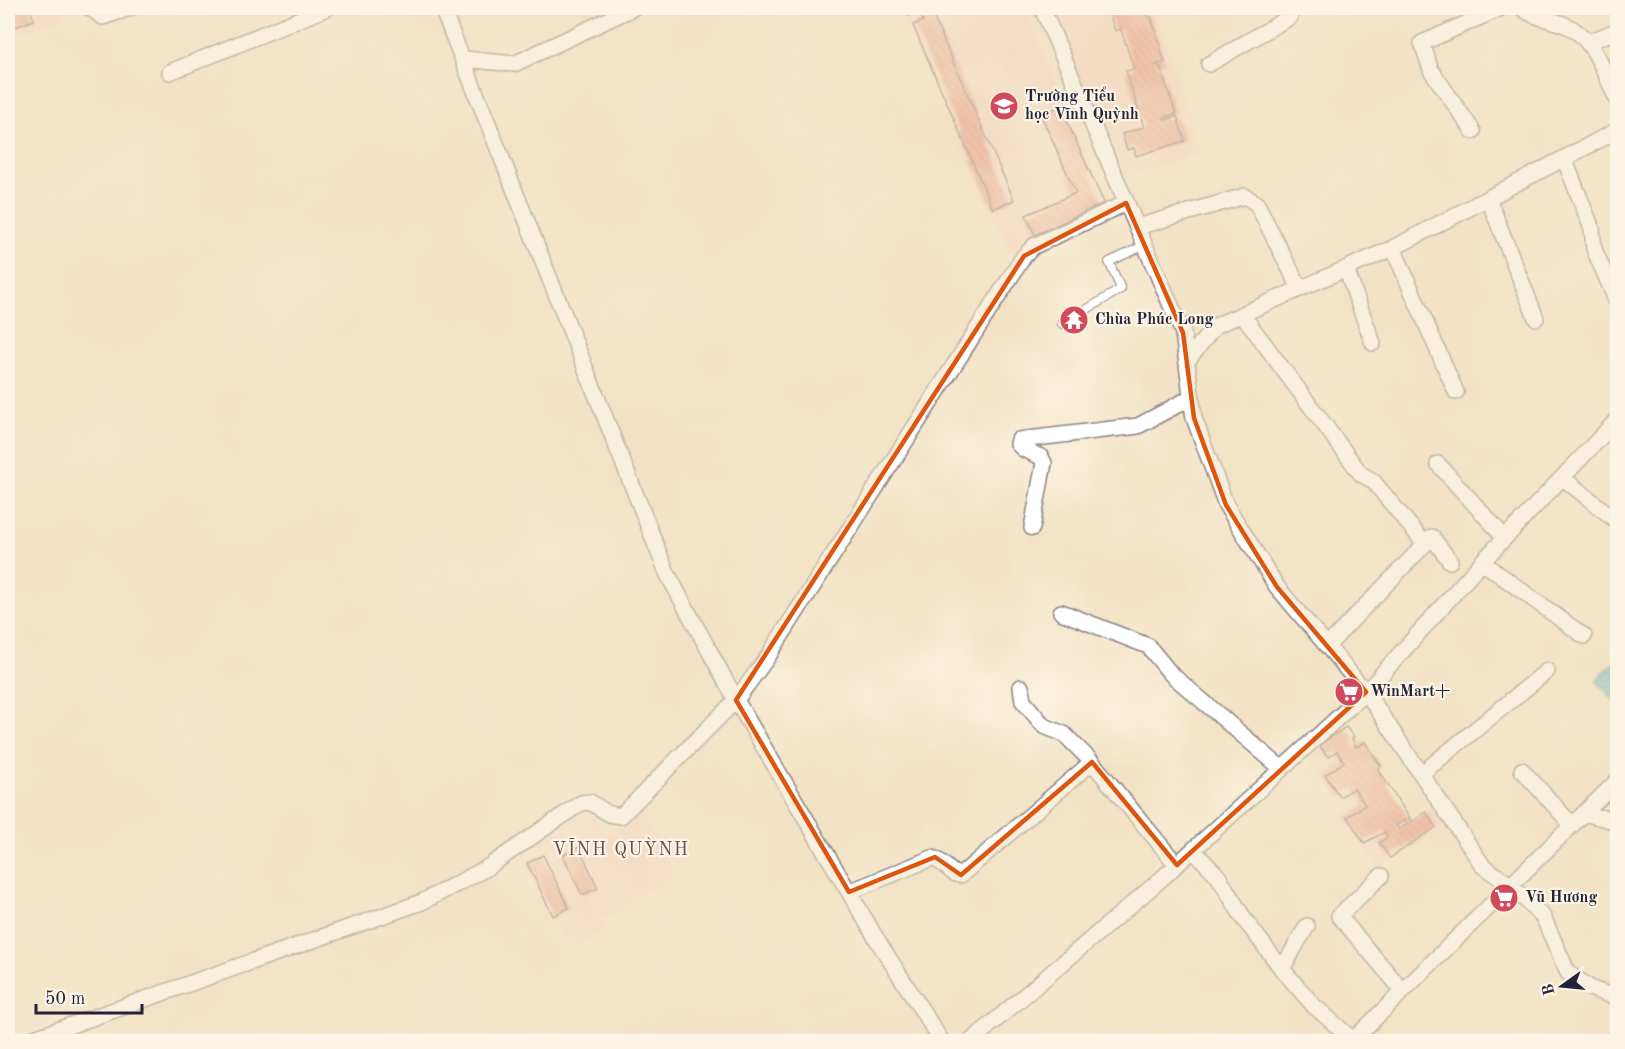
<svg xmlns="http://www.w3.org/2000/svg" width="1625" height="1049" font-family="'Old Standard TT',serif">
<defs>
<pattern id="water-rules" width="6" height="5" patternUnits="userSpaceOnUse" patternTransform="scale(1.5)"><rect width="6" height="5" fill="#4fbcc9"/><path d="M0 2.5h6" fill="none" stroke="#4198a4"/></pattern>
<pattern id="building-back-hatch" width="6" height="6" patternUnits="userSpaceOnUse" patternTransform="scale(1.5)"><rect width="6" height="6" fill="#ef9d85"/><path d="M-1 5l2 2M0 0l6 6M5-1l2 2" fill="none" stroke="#c1806e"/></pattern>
</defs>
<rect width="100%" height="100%" fill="#fcf5e5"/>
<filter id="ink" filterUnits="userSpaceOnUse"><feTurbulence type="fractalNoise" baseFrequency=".0167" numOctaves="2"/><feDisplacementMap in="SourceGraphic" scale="12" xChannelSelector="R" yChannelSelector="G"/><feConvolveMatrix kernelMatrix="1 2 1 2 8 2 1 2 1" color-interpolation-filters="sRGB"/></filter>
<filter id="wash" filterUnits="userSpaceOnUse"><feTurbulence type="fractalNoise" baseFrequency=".008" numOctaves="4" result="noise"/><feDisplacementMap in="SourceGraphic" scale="24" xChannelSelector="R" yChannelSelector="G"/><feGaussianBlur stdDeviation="1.35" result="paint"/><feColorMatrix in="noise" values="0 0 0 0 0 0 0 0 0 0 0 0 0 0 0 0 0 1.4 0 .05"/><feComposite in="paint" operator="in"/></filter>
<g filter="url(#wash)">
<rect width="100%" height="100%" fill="#f3e2c5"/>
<!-- built -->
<path fill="#f6d2c3" d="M8,8H62L65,16L8,38Z
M896,8H1024L1109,205L1012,253Z
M1049,8H1155L1200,154L1125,177Z
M1346,727L1365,742L1381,766L1378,769L1412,821L1434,807L1445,824L1380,869L1337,816L1344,806L1306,756Z
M590,808L606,836L639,809L675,876L602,919L606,929L576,946L571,936L562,939L519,855Z"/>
<!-- water -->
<path fill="url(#water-rules)" stroke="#386f82" stroke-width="1.5" d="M1617,659V704L1596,680Z"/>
<g id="blocks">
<!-- building -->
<path fill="url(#building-back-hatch)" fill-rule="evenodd" d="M8,8H30L34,20L8,30Z
M905,8H928L933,16L1014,200L993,209L913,25L923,21L919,11L909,16Z
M1108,8H1143L1145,14L1151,17L1165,62L1155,65L1160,66L1176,114L1164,117L1165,120L1177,116L1185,141L1136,156L1134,148L1127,150L1122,134L1144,127L1126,71L1134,69L1121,29L1115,31Z
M1060,106L1104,203L1035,235L1026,215L1076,193L1041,115Z
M1346,727L1354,737L1352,739L1356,747L1365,742L1381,766L1378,769L1412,822L1426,812L1436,827L1390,858L1379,843L1388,837L1385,832L1364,843L1347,817L1365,805L1354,788L1340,797L1325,775L1344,762L1337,751L1328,757L1319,745ZM1405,820L1407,824L1399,830L1396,826Z
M579,847L598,888L582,895L563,855Z
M543,855L569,908L553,916L527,863Z"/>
</g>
</g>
<g filter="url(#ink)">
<use href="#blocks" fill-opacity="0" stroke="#8a8280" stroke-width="1.5"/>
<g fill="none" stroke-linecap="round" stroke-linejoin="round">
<!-- service casing -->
<g stroke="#8a8280" stroke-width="10">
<path id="service" d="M1062,324L1121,289L1109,262L1145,245"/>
</g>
<!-- minor casing -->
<g stroke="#8a8280" stroke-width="18">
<path id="minor" d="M90,8L103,17L130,8
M442,8L667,573L736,700L876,938L942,1042
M1042,8L1183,333L1194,418L1226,505L1277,587L1366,692L1483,866L1510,885L1543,917L1568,973L1592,989L1618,998
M1522,8C1534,18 1551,19 1565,25C1595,37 1604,74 1618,101
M1589,42L1618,30
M464,59L514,64L633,8
M1209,64L1290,17L1286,8
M170,72L327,8
M1473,131L1431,70L1422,43L1501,8
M1564,158L1592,229L1594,249L1617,302
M1488,198L1536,318
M1137,227L1245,196L1257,204L1300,289
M1393,248L1456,392
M1346,269L1373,343
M1242,314L1361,474L1373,481L1425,544L1432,537L1450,561
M1187,361L1215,326L1393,248L1618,130
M1438,464L1505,538
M1563,478L1618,522
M1032,528L1044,463L1041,457L1023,449L1018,444L1019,440L1138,426L1192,397
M1482,562L1584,636
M1061,612L1148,646L1171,674L1282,769
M1327,646L1425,544
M1021,687L1023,701L1044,726L1064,734L1092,762L1177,865
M1522,770L1572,825
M1421,774L1547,671
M1584,813L1618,822
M1193,850L1218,876L1244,919L1282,969
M1381,876L1339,916L1403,991
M849,892L932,858C944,860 949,875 961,875L1092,762
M1307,926L1282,969L1314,1006L1353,1040
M23,1042L422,902L485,869L581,803L590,802L609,814L621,816L736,700L767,658L1024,256L1034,246L1126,203
M970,1042L1159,881L1366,692L1482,562L1618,419
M1351,1042L1618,780"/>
</g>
<!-- service -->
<use href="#service" stroke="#fff" stroke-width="8"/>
<!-- minor -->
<use href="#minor" stroke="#fff" stroke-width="15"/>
</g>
</g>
<!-- marked area -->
<path d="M0 0H1625V1049H0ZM1126,203L1183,333L1194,418L1226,505L1277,587L1366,692L1177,865L1092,762L961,875L935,857L849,892L736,700L1024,256Z" fill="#f3e2c5" fill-opacity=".55" fill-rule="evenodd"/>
<path fill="none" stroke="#de560e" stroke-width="4.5" stroke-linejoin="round" d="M1126,203L1183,333L1194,418L1226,505L1277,587L1366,692L1177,865L1092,762L961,875L935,857L849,892L736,700L1024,256Z"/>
<!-- icons -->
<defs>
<g id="school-disc" transform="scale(1.5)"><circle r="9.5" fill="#d1495b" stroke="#fcf5e5"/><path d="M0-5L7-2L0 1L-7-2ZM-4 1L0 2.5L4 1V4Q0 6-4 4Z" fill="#fff"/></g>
<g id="temple-disc" transform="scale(1.5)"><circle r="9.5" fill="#d1495b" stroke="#fcf5e5"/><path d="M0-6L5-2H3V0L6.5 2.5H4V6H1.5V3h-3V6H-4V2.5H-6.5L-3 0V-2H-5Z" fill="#fff"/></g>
<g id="supermarket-disc" transform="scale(1.5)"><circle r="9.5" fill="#d1495b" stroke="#fcf5e5"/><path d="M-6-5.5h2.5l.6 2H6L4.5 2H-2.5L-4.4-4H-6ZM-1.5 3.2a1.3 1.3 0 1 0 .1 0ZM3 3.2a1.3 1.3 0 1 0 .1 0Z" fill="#fff"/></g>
</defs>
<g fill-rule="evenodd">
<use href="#school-disc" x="1004" y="106"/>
<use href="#temple-disc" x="1074" y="320"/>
<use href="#supermarket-disc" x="1349" y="692"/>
<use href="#supermarket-disc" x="1504" y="898"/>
</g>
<g text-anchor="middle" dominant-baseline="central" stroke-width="4.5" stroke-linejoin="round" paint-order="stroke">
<!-- poi labels -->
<g font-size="16" font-weight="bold" fill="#22223b" stroke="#fcf5e5" text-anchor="start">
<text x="1025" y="97">Trường Tiểu<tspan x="1025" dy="18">học Vĩnh Quỳnh</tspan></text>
<text x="1095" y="320">Chùa Phúc Long</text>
<text x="1370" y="692">WinMart+</text>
<text x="1525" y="898">Vũ Hương</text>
</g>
<!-- neighbourhood labels -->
<g font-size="18" letter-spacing="1.5" fill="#6a4d55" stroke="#fcf5e5">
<text x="621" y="850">VĨNH QUỲNH</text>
</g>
</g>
<!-- margin -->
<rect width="1625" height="1049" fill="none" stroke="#fcf5e5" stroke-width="30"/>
<!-- north arrow -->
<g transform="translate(1562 986) rotate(255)" stroke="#fcf5e5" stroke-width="4.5" paint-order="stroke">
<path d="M0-4.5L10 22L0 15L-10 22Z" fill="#22223b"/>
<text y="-9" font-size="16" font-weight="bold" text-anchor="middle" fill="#22223b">B</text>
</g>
<!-- scale -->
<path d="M36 1004v9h106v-9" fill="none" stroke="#22223b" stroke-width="3"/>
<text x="45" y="1004" font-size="18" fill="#22223b" stroke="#fcf5e5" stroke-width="4.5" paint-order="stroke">50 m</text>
</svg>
